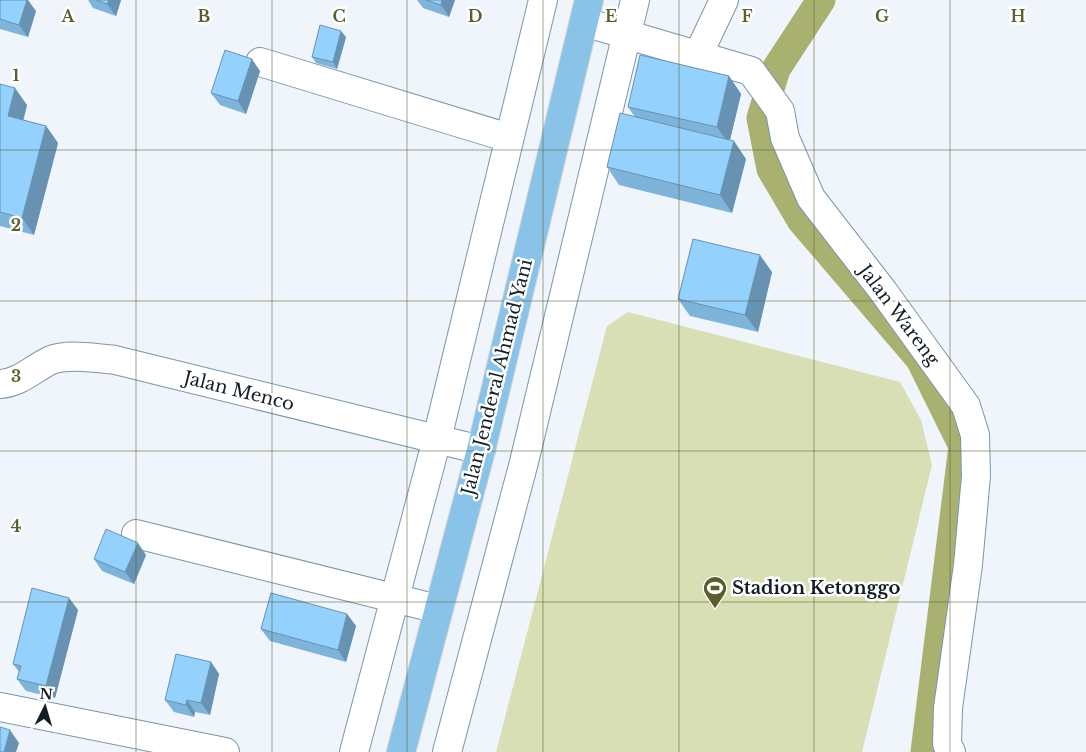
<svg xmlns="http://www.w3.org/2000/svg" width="1086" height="752" font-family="'Libre Baskerville',serif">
<rect width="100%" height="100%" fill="#eff5fa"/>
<!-- pitch -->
<path fill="#d8dfb4" d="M628,312L900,382L921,420L932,465L862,752H496L607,326Z"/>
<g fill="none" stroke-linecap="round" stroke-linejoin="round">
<!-- canal -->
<path stroke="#a9b170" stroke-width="29" d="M821,0L776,69L761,118L771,169L801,220L920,359L963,446L925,752"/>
<!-- minor casing -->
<g stroke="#7896ac" stroke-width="30">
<path id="minor" d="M584,22L751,71L780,111L785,138L811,198L883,291L966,406L975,435L976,476L968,565L948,708L947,744L951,752
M698,55L724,0
M260,62L509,138
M0,384C19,383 33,369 49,361C65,353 98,358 115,360L481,450
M136,534L438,609
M0,707L225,752
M354,752L437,439L543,0
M447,752L524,462L635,0"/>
</g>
<!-- major casing -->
<g stroke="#d0d2d4" stroke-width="30">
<path id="major" d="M401,752L481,450L589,0"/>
</g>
<!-- minor -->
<use href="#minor" stroke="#fff" stroke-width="28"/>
<!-- major -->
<use href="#major" stroke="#89c4e8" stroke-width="28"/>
</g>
<!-- wall -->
<path fill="#7fb4da" d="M0,0L36,11L28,37L0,29Z
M88,0H121L116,16L93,8Z
M417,0H455L449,17L423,8Z
M346,37L337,69L316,63L312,57Z
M260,71L246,114L220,105L211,93Z
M729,76L741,94L730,140L746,159L732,213L619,185L607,167L635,117L628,107Z
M0,84L27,105L23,120L46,126L58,143L34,235L0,226Z
M772,272L758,332L690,316L678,299Z
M146,555L134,584L102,571L94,559Z
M69,598L78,610L55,698L26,691L17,679L19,672L13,664Z
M347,614L356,626L346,662L270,641L261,629Z
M211,662L219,674L210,715L195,712L194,717L174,712L165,700Z"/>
<!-- shaded-wall -->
<path fill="#6892b1" d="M27,0H28L36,11L28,37L19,25Z
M109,0H121L116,16L107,4Z
M442,0H455L449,17L441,5Z
M341,31L346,37L337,69L333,62Z
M252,59L260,71L246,114L238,101Z
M729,76L741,94L729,144L717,127Z
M15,88L27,105L20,134L8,116Z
M46,126L58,143L34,235L22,218Z
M734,141L746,159L732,213L720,195Z
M760,255L772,272L758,332L745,315Z
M138,543L146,555L134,584L125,572Z
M69,598L78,610L55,698L46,686Z
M347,614L356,626L346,662L338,650Z
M211,662L219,674L210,715L201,703Z
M187,700L195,712L194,717L186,705Z
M10,730L19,743L16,752H4Z"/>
<!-- building -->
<path fill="#94d1fd" stroke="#6892b1" d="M0,0H27L19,25L0,19Z
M96,0H109L107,4Z
M426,0H442L441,5Z
M320,25L341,31L333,62L312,57Z
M225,50L252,59L238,101L211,93Z
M640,55L729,76L717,127L628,107Z
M0,84L15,88L8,116L46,126L22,218L0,212Z
M620,113L734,141L720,195L607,167Z
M693,239L760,255L745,315L678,299Z
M106,529L138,543L125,572L94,559Z
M32,588L69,598L46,686L17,679L21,666L13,664Z
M271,593L347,614L338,650L261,629Z
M176,654L211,662L201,703L187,700L186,705L165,700Z
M0,727L10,730L4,752H0Z"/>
<!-- grid -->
<path fill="none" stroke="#5a5f2d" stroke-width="1" stroke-opacity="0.55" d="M136,0V752M272,0V752M407,0V752M543,0V752M679,0V752M814,0V752M950,0V752M0,150H1086M0,301H1086M0,451H1086M0,602H1086"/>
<!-- icons -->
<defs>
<g id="stadium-pin" transform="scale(1.25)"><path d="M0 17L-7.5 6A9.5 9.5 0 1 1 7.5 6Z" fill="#5a5f2d" stroke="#fff"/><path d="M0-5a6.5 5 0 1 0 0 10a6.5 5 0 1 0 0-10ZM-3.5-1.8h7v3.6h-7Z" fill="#fff"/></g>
</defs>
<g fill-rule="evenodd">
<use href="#stadium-pin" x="715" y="588"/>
</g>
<g text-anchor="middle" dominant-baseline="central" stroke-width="5" stroke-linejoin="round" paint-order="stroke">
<!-- street labels -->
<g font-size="18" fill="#121e26" stroke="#fff">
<text transform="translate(899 315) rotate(53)">Jalan Wareng</text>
<text transform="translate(497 377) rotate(-76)">Jalan Jenderal Ahmad Yani</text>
<text transform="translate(239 391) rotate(14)">Jalan Menco</text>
</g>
<!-- poi labels -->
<g font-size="18" font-weight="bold" fill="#121e26" stroke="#fff" text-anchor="start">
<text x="732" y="588">Stadion Ketonggo</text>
</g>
</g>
<g font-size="16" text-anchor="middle" font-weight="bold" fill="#5a5f2d" stroke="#fff" stroke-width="5" stroke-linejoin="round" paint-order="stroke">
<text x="68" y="22">A</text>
<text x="204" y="22">B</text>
<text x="339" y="22">C</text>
<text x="475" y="22">D</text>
<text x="611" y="22">E</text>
<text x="747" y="22">F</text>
<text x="882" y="22">G</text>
<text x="1018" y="22">H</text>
<text x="16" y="81">1</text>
<text x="16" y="231">2</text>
<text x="16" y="382">3</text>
<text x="16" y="532">4</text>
</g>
<!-- north arrow -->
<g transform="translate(45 707) rotate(5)" stroke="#ffffff" stroke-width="4" paint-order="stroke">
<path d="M0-4L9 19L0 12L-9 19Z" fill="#121e26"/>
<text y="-8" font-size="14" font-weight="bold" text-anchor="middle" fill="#121e26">N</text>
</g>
</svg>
